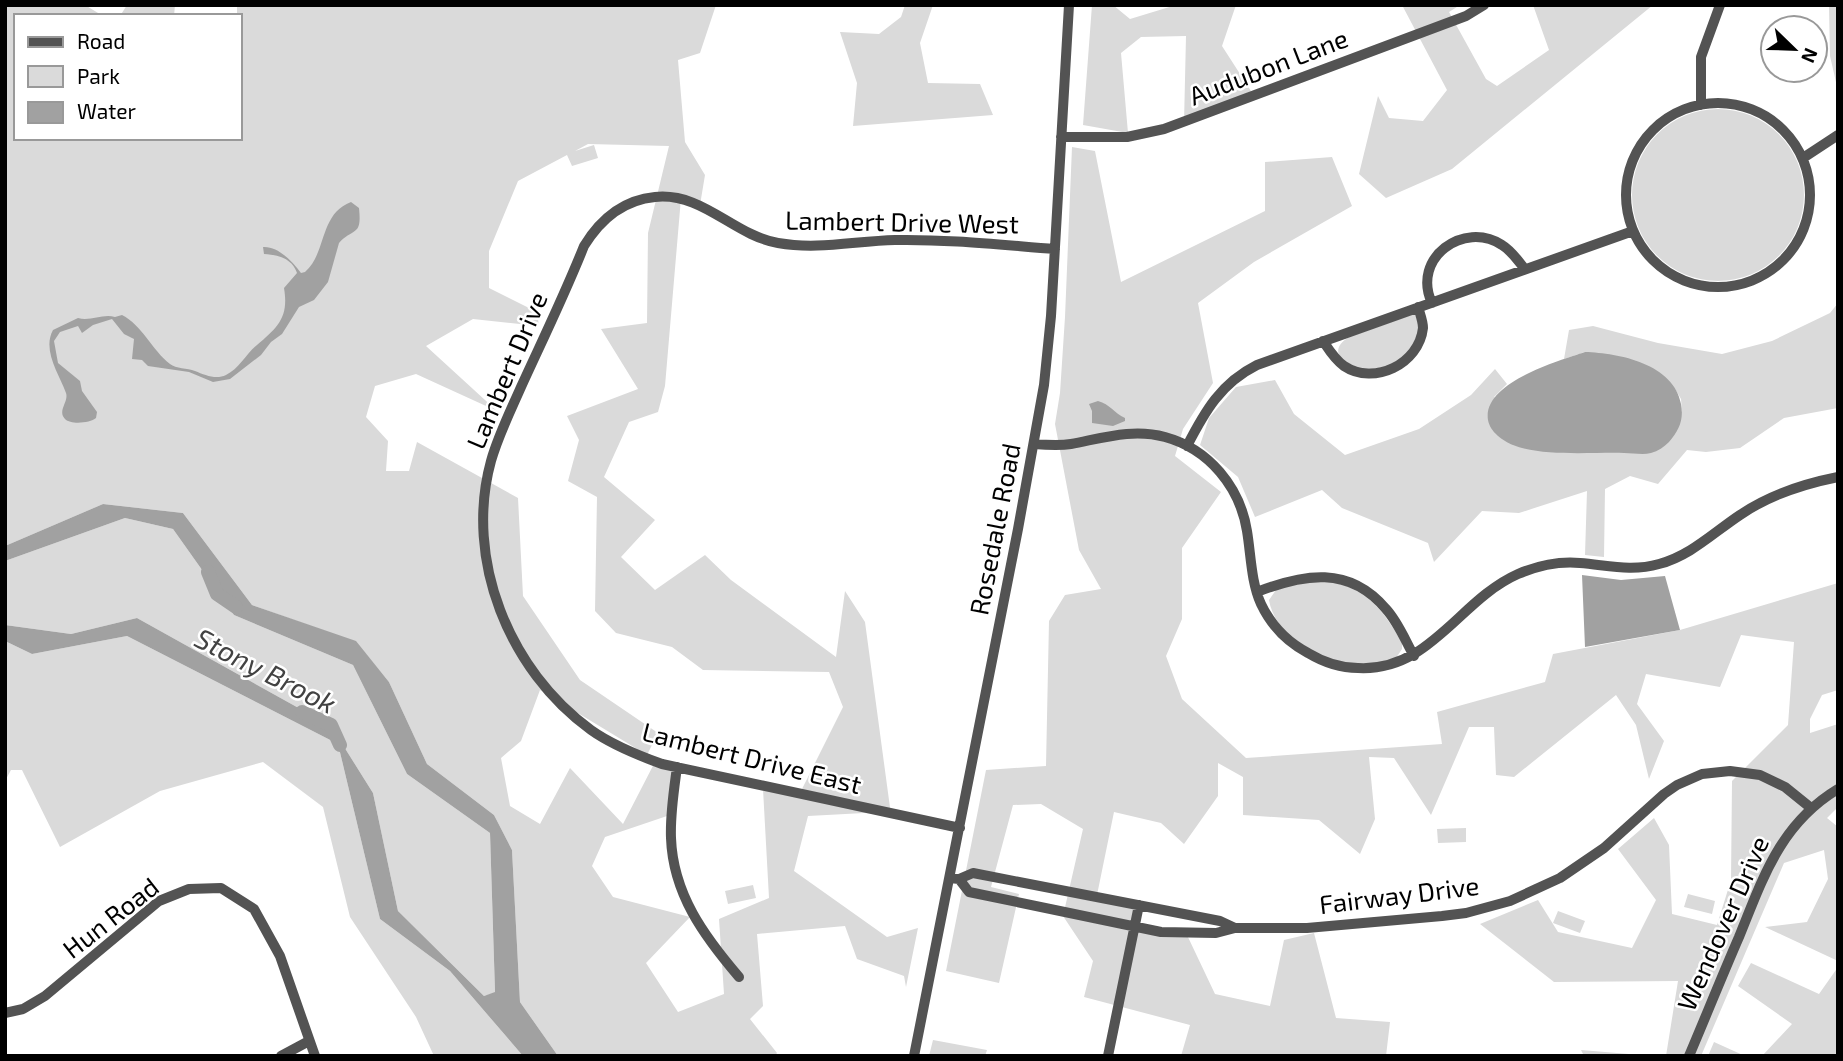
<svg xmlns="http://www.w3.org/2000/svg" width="1843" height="1061" font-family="'Exo 2',sans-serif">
<rect width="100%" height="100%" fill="#fff"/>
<!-- green -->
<path fill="#dadada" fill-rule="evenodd" d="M5,5H85L103,16H16V138H240V16H237V5H716L700,53L678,60L685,142L705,175L700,205L681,198L665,386L658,412L629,422L604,477L655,520L621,557L655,590L705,555L731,580L836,657L845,591L865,622L891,815L864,813L808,816L794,871L887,937L918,928L906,987L904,976L857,959L845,926L757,934L763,1006L750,1019L777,1053L775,1056H558L520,1002L512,850L494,815L427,764L389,682L356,642L252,605L183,513L103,504L5,546ZM588,144L669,146L648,233L647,323L601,329L638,389L567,416L579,440L568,481L597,497L595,611L616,633L672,647L703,670L829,672L843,707L798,797L763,789L769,898L719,919L724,994L678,1012L646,963L690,917L613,897L592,866L605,837L667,816L676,765L657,758L623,824L570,768L540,824L510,806L501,758L521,741L540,690L647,755L658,733L580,680L523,596L518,498L417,442L409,471H386L388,441L366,417L375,386L416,374L497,411L426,346L473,319L539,326L537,312L489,288V251L518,181L567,155L572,166L598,158L594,145L575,151Z
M127,5H175L174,16H120Z
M905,5H933L920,43L928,83L980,84L993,115L853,126L857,83L840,32L879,34L901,17Z
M1092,5H1113L1130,19L1176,5H1236L1222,46L1251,91L1184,123L1186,36L1141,37L1121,53L1128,133L1083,125Z
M1402,5H1460L1449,12L1486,79L1497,86L1549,50L1533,5H1653L1452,169L1386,198L1359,174L1378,96L1389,118L1423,121L1447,90Z
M1829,5H1838V91L1830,56Z
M1632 195a86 86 0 1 1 172 0a86 86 0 1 1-172 0Z
M1072,147L1095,151L1121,282L1265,211V162L1332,157L1352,206L1254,262L1198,303L1213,383L1183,429L1175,456L1221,492L1182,548V619L1166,656L1182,699L1246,758L1442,744L1437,712L1545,682L1553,654L1680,630L1838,583V690L1822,695L1810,719V733L1838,724V807L1827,818L1838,827V961L1765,927L1807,922L1828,879L1824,850L1784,863L1701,1056H1666L1678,981L1554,982L1480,924L1538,900L1558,932L1632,948L1656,900L1618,849L1654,818L1669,845L1672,914L1717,925L1731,880L1732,781L1788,725L1794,642L1741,635L1720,687L1646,674L1637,704L1664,741L1649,779L1636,725L1616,695L1514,777L1496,775L1494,727H1469L1431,815L1394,758L1369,757L1375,819L1360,854L1319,820L1243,815V777L1218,763V796L1184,844L1161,823L1114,812L1097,895L1142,906L1136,930L1187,935L1215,994L1270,1006L1284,940L1314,933L1336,1018L1390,1022L1386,1056H1181L1190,1025L1084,997L1093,961L1063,916L1083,829L1041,804L1013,805L991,887L1019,894L999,983L946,971L986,770L1046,766L1049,621L1065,595L1101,589L1079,550L1055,424L1060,393L1065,317Z
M1838,303V408L1784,418L1740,448L1706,452L1687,450L1658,484L1630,476L1605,489L1604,557L1585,555L1587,491L1519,513L1482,511L1434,562L1428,543L1342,508L1322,490L1255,517L1238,477L1200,445L1209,418L1236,387L1275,380L1294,414L1345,455L1419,429L1471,395L1495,369L1507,384L1494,397L1626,453H1650L1682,411L1681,399L1675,389L1585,352L1564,359L1569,330L1593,326L1658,343L1722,354L1772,341L1830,313Z
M1411,315H1415C1421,324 1419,337 1413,345C1409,349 1406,355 1402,358C1376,383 1313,359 1349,337Z
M125,518L173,529L234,615L353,665L407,774L490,833L495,993L484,996L398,911L373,793L331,726L137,618L71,634L5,625V561Z
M1301,582C1313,582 1329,580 1340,584C1371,593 1387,616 1402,643V649L1396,658C1386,660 1374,665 1363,665C1328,666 1275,639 1269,600L1276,590Z
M127,636L338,744L380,919L450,971L523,1056H434L416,1017L350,917L323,807L263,762L160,791L60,847L22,770H11L5,781V641L32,654Z
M1466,828V842L1438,843L1437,829Z
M753,885L756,898L728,904L725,891Z
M1688,894L1715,901L1712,914L1684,907Z
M1558,911L1585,921L1580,933L1553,923Z
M1751,963L1819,994L1838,967V1056H1762L1792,1024L1738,986Z
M933,1040L987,1050L985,1056H929Z
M1714,1042L1745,1056H1708Z
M1581,1050L1653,1056H1584Z"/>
<!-- water -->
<path fill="#a1a1a1" d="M351,202L359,208C362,237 354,227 339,243L328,282L314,300L299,307L282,334L271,342L261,355L230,379L213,382L189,372L148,366L142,360L132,359L134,339L124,334L112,319L93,325L82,333L78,326L60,332L54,341L58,363L80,381L82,391L97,412L96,418C90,423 71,425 65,419C57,411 69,402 66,393C59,374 42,350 53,330L78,318C90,322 103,313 115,317L122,315C142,325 152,350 170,364C176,369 187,368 195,371C205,375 216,380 226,375C239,369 246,354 257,345C278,327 289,317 284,288L297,273C292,258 278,255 264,254L263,247C278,246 292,261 301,273L305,272C327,253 319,214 351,202Z
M1585,352C1619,353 1674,364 1681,404C1684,420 1679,430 1669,442C1664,447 1658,451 1651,453C1643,455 1633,453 1624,453C1593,452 1542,457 1513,445C1503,441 1490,432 1488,420C1482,383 1558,361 1585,352Z
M1098,401C1110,404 1114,413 1125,418V421L1113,426L1092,423V411L1089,404Z
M103,504L183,513L252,605L356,641L389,682L427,764L494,815L512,850L520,1002L558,1056H523L450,971L380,919L338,744L127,636L32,654L5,641V625L71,634L137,618L331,726L373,793L398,911L484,996L495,992L490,833L407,774L353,665L234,615L173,529L125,518L5,561V546Z
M1582,575L1621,580L1665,576L1680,630L1585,647Z"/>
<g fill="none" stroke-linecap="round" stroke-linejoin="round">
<!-- river -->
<path stroke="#a1a1a1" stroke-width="14" d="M208,572L217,594L236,607
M302,712L331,725L340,745"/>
<!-- minor -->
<path stroke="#535353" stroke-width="10" d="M1626 195a92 92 0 1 1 184 0a92 92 0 1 1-184 0Z
M1701,105V57L1720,5
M1061,137H1127L1164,129L1466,16L1484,5
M1803,158L1838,135
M1432,303C1411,258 1464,220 1502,245C1512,251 1518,261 1525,269
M1323,341C1329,350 1335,360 1344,366C1374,386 1419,364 1423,328C1423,321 1420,314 1418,307
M1034,444C1046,445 1059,446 1071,444C1103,438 1133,428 1165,437C1209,449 1240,487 1247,531C1251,555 1251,582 1261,604C1271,625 1287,642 1308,653C1323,662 1340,668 1358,668C1430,672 1459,600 1518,574C1537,566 1559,561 1580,563C1607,565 1631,572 1659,564C1690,556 1713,533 1740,515C1769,495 1803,484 1838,477
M1187,446C1205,411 1221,383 1257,365L1633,231
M1257,592C1303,574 1349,565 1386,609C1398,622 1405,640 1414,656
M677,767C674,790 670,814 671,838C673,894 704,936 739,977
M960,828L662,764C637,755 612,745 591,730C509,671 464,559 491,461C498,436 510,412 521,387C542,341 565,294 584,246C600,220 623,200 655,197C703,192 733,235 778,243C818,250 855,241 895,240C948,239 1002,245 1055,249
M950,878L959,879L969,892L1161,932L1216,933L1235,928H1307L1442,916L1466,913L1510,901L1560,878L1604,848L1664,794L1677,785L1702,774L1730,771L1760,775L1785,787L1811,808
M959,879L973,873L1220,921L1235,928
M5,1013L23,1009L45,996L159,901L189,889L221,888L254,909L280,956L315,1056
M281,1056L309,1041
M914,1056L1018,529L1044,385L1051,316L1069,5
M1108,1056L1139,905
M1689,1056C1706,1016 1722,976 1739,937C1763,878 1780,824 1838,789"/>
</g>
<g text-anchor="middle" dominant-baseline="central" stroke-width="5" stroke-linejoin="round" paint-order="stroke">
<!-- street labels -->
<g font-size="26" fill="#000" stroke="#fff">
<text transform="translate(1268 66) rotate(-21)">Audubon Lane</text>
<text transform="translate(902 221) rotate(1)">Lambert Drive West</text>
<text transform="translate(506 370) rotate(-67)">Lambert Drive</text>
<text transform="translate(994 529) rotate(-79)">Rosedale Road</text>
<text transform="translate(752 757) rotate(14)">Lambert Drive East</text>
<text transform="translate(1399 894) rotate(-7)">Fairway Drive</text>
<text transform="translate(110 917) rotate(-38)">Hun Road</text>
<text transform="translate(1722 923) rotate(-66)">Wendover Drive</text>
</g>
<!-- water labels -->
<g font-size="28" font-style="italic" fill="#424242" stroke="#fff">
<text transform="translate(266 670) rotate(27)">Stony Brook</text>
</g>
</g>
<!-- border -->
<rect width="1843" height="1061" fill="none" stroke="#000000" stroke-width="14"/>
<!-- legend -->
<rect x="14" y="14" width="228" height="126" fill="#ffffff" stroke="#999999" stroke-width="2"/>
<rect x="28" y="37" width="35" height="10" fill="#535353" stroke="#999999" stroke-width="2"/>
<text x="77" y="49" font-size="21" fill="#000000">Road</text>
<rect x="28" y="66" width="35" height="21" fill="#dadada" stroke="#999999" stroke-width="2"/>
<text x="77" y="84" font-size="21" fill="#000000">Park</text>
<rect x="28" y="102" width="35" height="21" fill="#a1a1a1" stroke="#999999" stroke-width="2"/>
<text x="77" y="119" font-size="21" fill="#000000">Water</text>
<!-- north arrow -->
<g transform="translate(1794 49) rotate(113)"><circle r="33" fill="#ffffff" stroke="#999999" stroke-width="2"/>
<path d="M0-5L12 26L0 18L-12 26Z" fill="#000000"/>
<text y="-10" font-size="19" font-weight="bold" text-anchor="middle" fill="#000000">N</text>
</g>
</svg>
